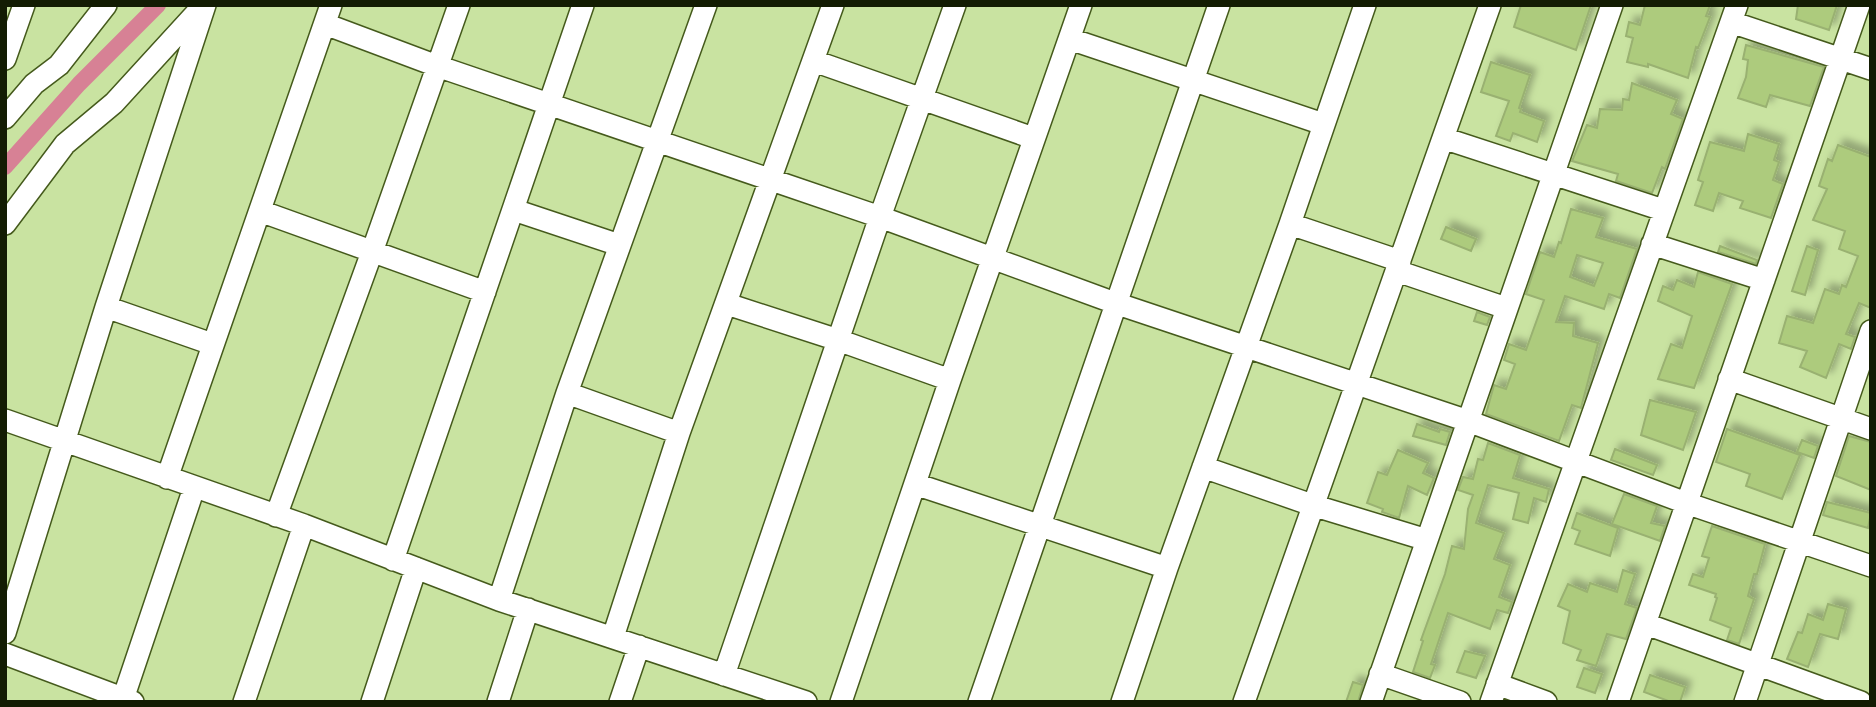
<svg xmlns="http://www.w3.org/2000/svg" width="1876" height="707" font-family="'IBM Plex Sans',sans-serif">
<defs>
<filter id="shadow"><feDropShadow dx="6" dy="-6" stdDeviation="3.5" flood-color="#0004"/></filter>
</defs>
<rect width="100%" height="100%" fill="#c9e3a1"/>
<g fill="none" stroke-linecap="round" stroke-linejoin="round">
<!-- canal -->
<path stroke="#d78195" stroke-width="16" d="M5,167L79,84L158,5"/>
</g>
<!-- building -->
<path fill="#adcb7d" stroke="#99b171" stroke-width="2" fill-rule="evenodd" filter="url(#shadow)" d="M1521,5H1591L1576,50L1514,27Z
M1645,5H1710L1706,16L1710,17L1698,48L1696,47L1688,78L1648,64V67L1627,62L1633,38L1626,36L1629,22L1640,25Z
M1798,5H1837L1829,30L1796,19Z
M1746,45L1824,67L1810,106L1770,95L1766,107L1738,98L1746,77L1748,60L1743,59Z
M1491,62L1530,75L1519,108L1521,109L1520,112L1544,121L1537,142L1513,133L1510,141L1496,136L1509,101L1481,92Z
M1632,83L1677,100L1671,114L1683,119L1665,169L1662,167L1652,193L1616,181L1618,174L1572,161L1587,125L1597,128L1600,109L1622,110L1623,99L1629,100Z
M1748,134L1779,144L1774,160L1779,162L1773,180L1783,184L1771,218L1740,208L1743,201L1719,193L1713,211L1695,205L1703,182L1698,180L1710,142L1744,151Z
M1838,145L1871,157V308L1859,303L1846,334L1855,337L1851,349L1839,344L1826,378L1800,367L1807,351L1779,343L1787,316L1813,323L1825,289L1839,294L1842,285L1846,287L1858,256L1839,249L1845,231L1813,220L1827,189L1819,186L1828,159L1832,161Z
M1571,209L1603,218L1596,237L1637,249L1620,298L1609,294L1604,309L1565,296L1556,322L1574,323L1573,336L1598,343L1581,408L1572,405L1559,441L1486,414L1494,385L1506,389L1515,364L1504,360L1509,344L1526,350L1544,300L1526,294L1540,252L1554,257L1559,242L1561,243ZM1577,255L1603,263L1594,286L1570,277Z
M1446,227L1476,239L1471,251L1441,239Z
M1720,246L1757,260L1756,264L1718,252Z
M1807,246L1818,250L1805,295L1792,291Z
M1698,272L1732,284L1694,388L1658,379L1671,344L1682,348L1692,316L1658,301L1663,286L1673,290L1677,280L1694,287Z
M1477,312L1490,317L1487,325L1474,321Z
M1650,400L1696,412L1683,450L1641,435Z
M1417,424L1439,432L1440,429L1450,432L1446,445L1413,436Z
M1727,429L1800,455L1782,499L1746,486L1750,474L1716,462Z
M1849,436L1871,442V490L1836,476Z
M1802,440L1818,446L1814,458L1797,452Z
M1488,443L1520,455L1513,478L1549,489L1546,502L1534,498L1528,523L1513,519L1519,493L1488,485L1476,523L1504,533L1494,559L1510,565L1499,597L1512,602L1508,613L1497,610L1490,629L1448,613L1431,664L1435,665L1430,678L1413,672L1423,641L1421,640L1445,574L1452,546L1464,549L1468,509L1473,495L1458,490L1463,477L1473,479L1478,459L1483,460Z
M1615,449L1657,465L1653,475L1611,460Z
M1398,450L1428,463L1423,473L1434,478L1427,495L1408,486L1399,518L1382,512L1383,509L1367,503L1378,472L1387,475Z
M1624,494L1657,506L1651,523L1665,526L1660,541L1612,524Z
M1827,502L1871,513L1868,528L1823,515Z
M1577,513L1618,528L1610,556L1575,544L1580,531L1572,528Z
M1712,526L1765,544L1757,574H1754L1748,596L1754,599L1739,644L1727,640L1731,628L1710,620L1717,598L1715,597L1716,594L1689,585L1693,574L1703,577L1709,558L1702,556Z
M1623,570L1635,574L1625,604L1637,608L1626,639L1607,634L1596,666L1577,660L1581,650L1563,643L1570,611L1558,606L1568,584L1587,592L1590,583L1617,592Z
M1828,604L1846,609L1838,639L1820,634L1808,667L1787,659L1798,632L1802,633L1808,614L1823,620Z
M1465,651L1485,656L1476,678L1457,672Z
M1584,668L1602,674L1595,693L1577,687Z
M1650,675L1685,687L1680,702H1671L1644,692Z
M1353,682L1363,685L1358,702H1346Z"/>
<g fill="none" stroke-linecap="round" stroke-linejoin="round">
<!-- minor casing -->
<g stroke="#455a1c" stroke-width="24">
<path id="minor" d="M1731,22L1871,69
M325,24L437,66L880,217L1115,303L1468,421L1686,503L1871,566
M1070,39L1323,124
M5,59L24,5
M814,61L1033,138
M5,118L34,84L59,65L106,5
M1443,138L1663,210
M514,210L619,245
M260,211L485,292
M5,224L65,144L114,103L200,9
M1290,224L1400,261
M1652,244L1764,280
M1397,271L1506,308
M727,304L838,340L950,380
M106,307L212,344
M1729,379L1871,429
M567,393L679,433
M5,420L304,525L499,600L806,702
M1203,467L1312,505L1427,540
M167,478L331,5
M915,484L1167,568
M276,516L372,252L459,5
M393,560L583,5
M499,600L567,393L706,5
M1646,624L1861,702
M5,633L106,307L205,5
M613,637L679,433L833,5
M5,654L133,702
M1380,674L1460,702
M724,675L880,217L955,5
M1497,684L1546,702
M122,702L194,488
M244,702L304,525
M372,702L416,568
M498,702L528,609
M620,702L639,646
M841,702L950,380L1081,5
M979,702L1219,5
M1122,702L1167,568L1290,224L1365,5
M1244,702L1490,5
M1371,702L1612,5
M1491,702L1737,5
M1618,702L1859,5
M1745,702L1871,331"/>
</g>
<!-- minor -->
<use href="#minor" stroke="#fff" stroke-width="21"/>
</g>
<!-- border -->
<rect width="1876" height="707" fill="none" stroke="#131c03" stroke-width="14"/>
</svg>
